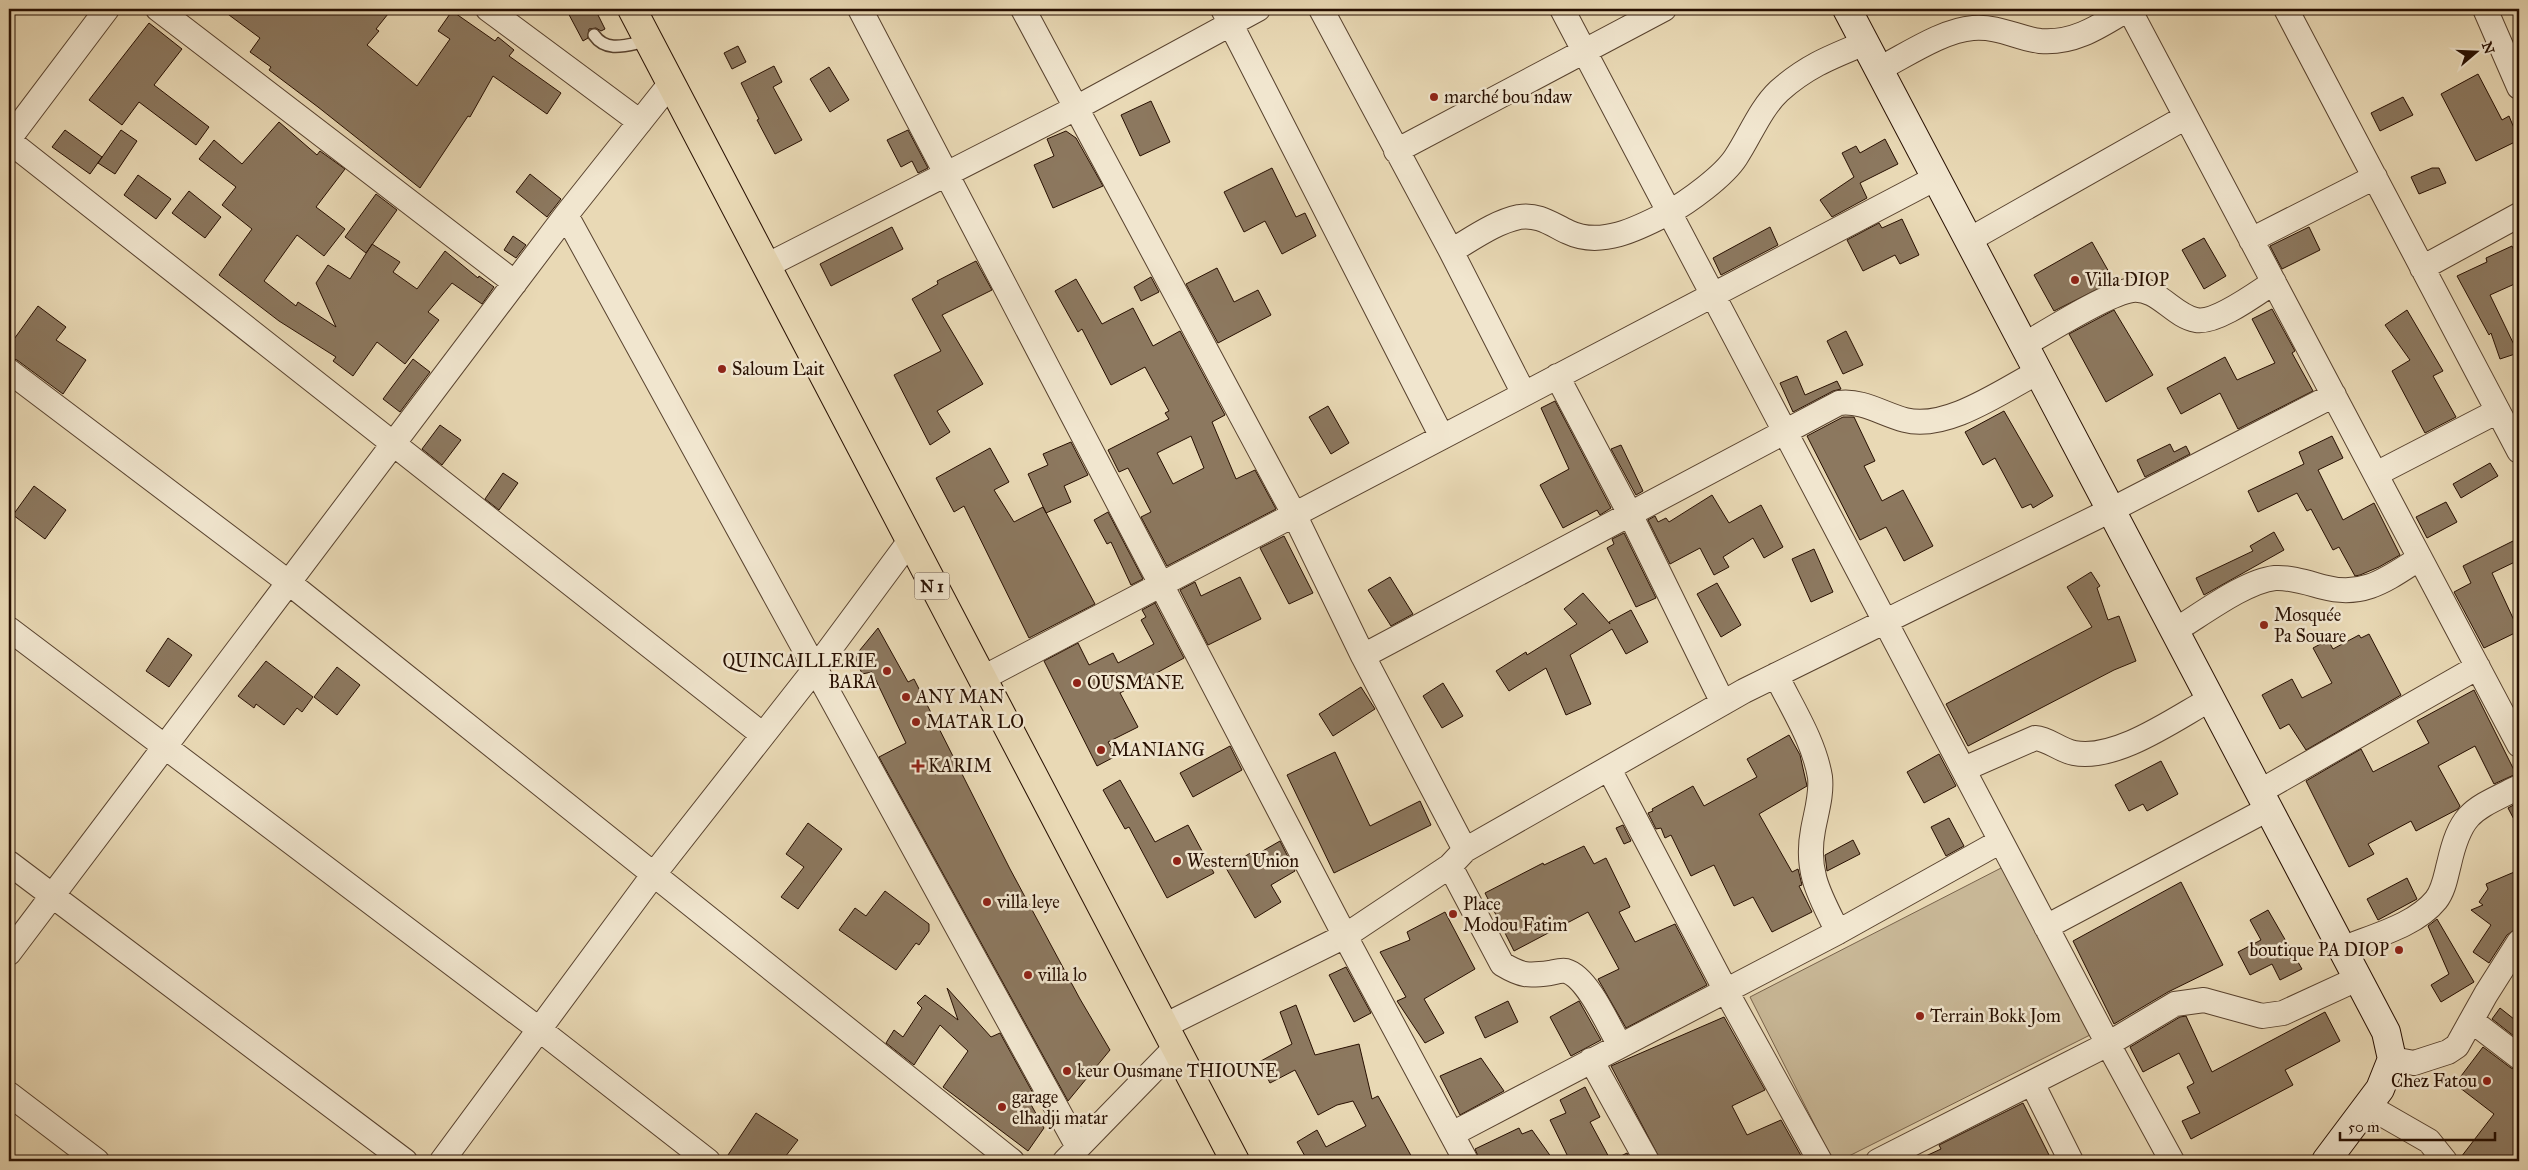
<svg xmlns="http://www.w3.org/2000/svg" width="2528" height="1170" font-family="'IM FELL Great Primer',serif">
<rect width="100%" height="100%" fill="#e9d9b5"/>
<filter id="stains"><feTurbulence type="fractalNoise" baseFrequency=".004" numOctaves="4"/><feColorMatrix values="0 0 0 0 .2 0 0 0 0 .09 0 0 0 0 .02 0 0 0 .5 -.17"/></filter>
<radialGradient id="worn" r=".72"><stop offset=".6" stop-color="#630" stop-opacity="0"/><stop offset="1" stop-color="#630" stop-opacity=".3"/></radialGradient>
<!-- pitch -->
<path fill="#c8b796" stroke="#78634c" d="M2003,867L2090,1035L1839,1161H1833L1750,997Z"/>
<!-- building -->
<path fill="#8c785f" stroke="#270f01" fill-rule="evenodd" d="M221,9H392L376,29L379,31L367,45L417,86L450,39L438,31L452,11L495,41L498,37L514,50L509,56L561,93L547,114L493,76L470,117L468,116L420,188L318,107L269,70L271,67L250,52L260,38Z
M566,9H595L605,29L601,31L596,28L589,29L588,38L583,41Z
M149,23L182,49L154,85L209,127L196,145L139,102L122,125L89,100Z
M738,46L746,62L732,69L724,53Z
M774,66L782,82L773,87L802,140L775,154L757,120L759,119L741,83Z
M829,67L849,100L830,112L810,79Z
M2478,74L2502,120L2509,116L2519,140L2476,161L2441,94Z
M2403,97L2413,115L2380,131L2371,113Z
M1151,101L1170,142L1140,156L1121,115Z
M279,122L317,155L320,151L345,169L316,207L345,229L324,256L297,235L264,281L296,306L298,302L336,327L316,283L328,265L350,279L372,244L400,262L393,272L417,289L445,251L478,278L479,276L494,287L482,304L452,283L428,312L439,320L405,364L377,342L353,376L333,361L336,357L279,321L219,275L252,229L222,205L236,187L199,159L214,140L242,164Z
M65,130L102,157L90,174L52,147Z
M121,130L137,141L115,174L98,163Z
M908,130L928,168L918,173L912,161L901,167L887,140Z
M1066,131L1076,138L1103,186L1053,208L1034,165L1054,156L1047,139Z
M1885,139L1898,164L1860,183L1867,198L1832,217L1820,200L1854,177L1842,153L1856,146L1860,153Z
M1272,168L1296,217L1305,213L1316,236L1282,254L1265,221L1244,232L1224,192Z
M2432,168H2439L2446,183L2419,194L2411,177Z
M530,174L561,199L547,217L516,192Z
M138,175L171,199L156,219L124,195Z
M189,191L221,217L205,238L172,213Z
M376,194L397,210L366,253L345,237Z
M1902,219L1919,255L1900,264L1895,255L1863,271L1847,240L1879,223L1882,228Z
M892,227L903,249L831,286L820,264Z
M1770,227L1778,245L1721,275L1713,258Z
M2309,227L2320,250L2282,269L2270,246Z
M513,236L526,245L516,258L504,250Z
M2204,238L2226,276L2204,289L2182,250Z
M2092,242L2114,281L2054,311L2034,275Z
M2512,246L2519,261V282L2490,295L2518,353L2500,359L2491,333L2489,335L2457,276L2487,262L2486,258Z
M976,261L992,290L942,315L983,384L937,411L950,432L930,445L894,375L941,351L912,299L938,284L937,281Z
M1217,268L1234,302L1258,290L1271,315L1218,343L1186,284Z
M1151,277L1159,292L1141,301L1134,287Z
M1076,279L1102,324L1133,308L1153,346L1180,331L1225,415L1212,422L1236,479L1255,470L1276,509L1167,566L1141,517L1151,512L1128,468L1119,472L1108,450L1169,419L1165,413L1169,411L1145,367L1111,385L1082,329L1078,332L1055,291ZM1191,436L1204,468L1173,484L1157,453Z
M38,306L66,327L56,340L86,360L63,394L17,360L9,357V346Z
M2272,309L2295,351L2292,353L2313,391L2238,429L2220,393L2181,414L2167,388L2225,357L2237,380L2275,363L2252,319Z
M2114,310L2153,375L2106,402L2069,334Z
M2407,310L2443,371L2433,376L2456,417L2425,433L2392,371L2410,360L2385,325Z
M1846,331L1863,365L1843,374L1827,341Z
M413,359L430,372L400,412L383,399Z
M1797,376L1805,395L1837,381L1841,389L1833,391L1793,412L1780,383Z
M1555,401L1611,508L1600,515L1597,510L1563,528L1540,485L1569,469L1541,408Z
M1328,406L1349,443L1331,454L1309,417Z
M2004,411L2053,496L2033,508L2031,504L2022,508L1995,458L1983,465L1965,432Z
M1843,417H1854L1875,461L1864,466L1882,501L1903,490L1933,546L1904,561L1886,527L1860,540L1807,436Z
M440,425L461,440L442,465L422,449Z
M2332,436L2343,458L2318,470L2343,520L2374,503L2400,555L2379,567L2360,575L2355,576L2339,547L2333,550L2311,509L2307,511L2297,493L2258,512L2248,491L2304,464L2299,452Z
M1071,442L1088,475L1064,486L1071,502L1046,513L1028,474L1048,465L1043,454Z
M2170,444L2174,452L2186,446L2190,454L2145,477L2137,460Z
M1621,445L1643,491L1636,495L1611,449Z
M990,448L1009,482L994,490L1014,522L1043,507L1095,604L1029,638L964,506L954,512L936,478Z
M2490,463L2498,476L2461,498L2453,484Z
M503,473L518,483L499,510L485,499Z
M34,486L66,510L45,539L13,515Z
M1712,495L1729,523L1761,505L1783,547L1764,558L1753,538L1723,557L1729,567L1714,575L1700,548L1670,564L1648,520L1655,516L1658,522L1666,518L1669,522Z
M2446,502L2457,522L2427,538L2416,517Z
M1108,512L1143,579L1131,585L1111,542L1107,544L1094,520Z
M2274,532L2284,550L2204,595L2196,578L2253,551L2250,546Z
M1624,533L1656,598L1636,607L1607,548L1614,544L1612,539Z
M1284,536L1313,593L1289,604L1260,548Z
M2519,538V560L2492,573L2519,631L2484,648L2454,592L2471,583L2463,566Z
M1814,549L1833,592L1811,602L1792,559Z
M2091,572L2100,586L2097,588L2108,620L2119,616L2136,661L2114,670L1968,746L1946,704L2092,627L2067,587Z
M1240,577L1261,619L1208,645L1180,590L1195,582L1201,596Z
M1390,577L1413,614L1391,626L1368,590Z
M1717,583L1741,625L1721,637L1697,594Z
M1583,593L1610,624L1609,622L1631,610L1648,642L1626,654L1612,629L1570,655L1591,704L1566,715L1546,668L1509,691L1496,671L1526,652L1527,655L1577,624L1564,609Z
M1155,603L1184,658L1120,693L1138,727L1108,742L1116,756L1097,766L1044,661L1078,643L1089,665L1113,653L1118,663L1154,644L1141,620L1146,617L1142,610Z
M878,628L908,682L914,679L1010,869L1080,999L1110,1050L1068,1101L879,757L906,743L872,672L862,674L855,656Z
M2369,634L2401,695L2306,750L2289,724L2280,729L2262,695L2292,679L2302,698L2332,683L2313,648L2328,640L2333,649L2359,635L2361,638Z
M168,638L192,655L169,687L146,671Z
M266,661L313,697L302,712L297,708L284,725L256,704L254,708L238,696Z
M337,667L360,685L337,715L314,697Z
M1443,683L1463,716L1442,728L1423,696Z
M1361,687L1375,709L1333,736L1319,714Z
M2474,690L2516,774L2494,784L2475,746L2438,766L2460,806L2458,809L2416,831L2411,821L2368,844L2374,854L2349,867L2306,781L2361,749L2373,772L2429,743L2417,721Z
M1789,735L1800,755L1807,786L1759,814L1792,872L1798,869L1802,885L1799,886L1812,912L1772,932L1753,897L1734,906L1714,865L1691,876L1671,835L1665,838L1661,828L1656,829L1648,813L1653,811L1652,809L1693,786L1704,806L1757,777L1747,759Z
M1230,746L1242,770L1193,797L1180,773Z
M1335,752L1370,826L1420,801L1431,825L1334,873L1287,775Z
M1939,754L1956,786L1924,803L1907,772Z
M2161,761L2178,794L2147,811L2143,804L2129,811L2115,785Z
M1120,780L1155,842L1188,825L1214,873L1167,898L1129,827L1125,829L1103,790Z
M2519,802V829L2508,808Z
M1949,818L1964,846L1946,856L1931,827Z
M808,823L842,849L798,909L781,897L804,867L786,854Z
M1623,825L1631,841L1624,844L1616,828Z
M1853,840L1860,854L1827,871L1825,855Z
M1280,841L1295,871L1271,885L1281,902L1255,918L1226,868L1252,852L1254,856Z
M1584,846L1594,864L1606,858L1630,907L1619,912L1635,942L1675,924L1707,985L1626,1028L1598,979L1619,969L1588,912L1514,951L1485,893L1543,863L1544,865Z
M2519,870V927L2507,935L2489,963L2473,952L2491,925L2471,910L2483,905L2479,902L2488,889L2486,884Z
M2407,878L2417,899L2378,920L2367,899Z
M2181,882L2223,965L2168,992L2114,1024L2073,941Z
M885,891L929,924V931L919,945L916,943L896,970L839,930L855,908L866,916Z
M2268,910L2302,969L2280,980L2272,964L2250,975L2238,952L2261,940L2250,920Z
M1445,912L1475,969L1424,999L1444,1033L1425,1043L1397,1001L1406,997L1380,952L1410,940L1407,932Z
M2437,919L2474,982L2441,1002L2431,985L2449,974L2428,926Z
M1346,967L1371,1013L1354,1022L1329,975Z
M947,988L991,1037L1000,1033L1034,1095L1024,1092L1044,1128L1028,1151L943,1087L968,1051L940,1025L914,1065L886,1043L894,1030L903,1037L922,1008L917,1003L925,995L958,1020Z
M1508,1001L1518,1022L1485,1038L1475,1017Z
M1579,1001L1601,1040L1571,1056L1550,1017Z
M1296,1005L1315,1055L1359,1044L1372,1099L1378,1096L1414,1161H1300L1306,1158L1297,1142L1317,1130L1326,1147L1366,1126L1353,1101L1337,1105L1318,1115L1295,1070L1270,1083L1259,1062L1292,1044L1280,1012Z
M2500,1008L2519,1023V1040L2492,1019Z
M2325,1012L2340,1041L2285,1070L2293,1085L2191,1139L2182,1121L2200,1113L2187,1087L2194,1083L2179,1053L2143,1072L2130,1047L2180,1017L2186,1016L2212,1072Z
M1724,1017L1765,1090L1732,1106L1747,1135L1781,1120L1804,1161H1661L1611,1066Z
M2483,1047L2511,1068L2519,1070V1161H2458L2494,1114L2455,1084Z
M1481,1058L1504,1091L1460,1115L1440,1076Z
M1585,1087L1600,1117L1590,1122L1611,1161H1570L1550,1120L1566,1113L1560,1100Z
M2023,1103L2052,1161H1915L1941,1149L1939,1145Z
M756,1113L798,1140L782,1161H724Z
M1519,1128L1522,1134L1532,1130L1554,1161H1480L1475,1149Z
M1627,1153L1631,1161H1611Z"/>
<g fill="none" stroke-linecap="round" stroke-linejoin="round">
<!-- service casing -->
<g stroke="#58422e" stroke-width="14">
<path id="service" d="M594,35C607,54 629,44 648,41"/>
</g>
<!-- minor casing -->
<g stroke="#58422e" stroke-width="26">
<path id="minor" d="M158,9L515,283
M488,9L640,122
M860,9L1345,936L1466,1161
M1023,9L1294,514L1363,656L1465,850
M1223,9L1442,437
M1321,9L1451,251L1524,394
M1562,9L2108,1044L2172,1161
M2129,9L2519,745
M2286,9L2519,451
M2485,9L2519,87
M1879,69C1905,56 1943,30 1973,28C1999,26 2017,38 2040,41C2074,44 2100,26 2128,9
M9,139L107,9
M9,141L763,735
M1396,151L1664,9
M566,215L1078,1147
M1969,240L2186,117
M2251,240L2375,177
M1451,251C1472,239 1495,222 1519,217C1539,214 1551,224 1568,232C1601,248 1639,228 1668,213C1688,202 1724,176 1736,157C1750,136 1760,109 1779,91C1807,66 1831,57 1865,43
M766,266L1076,108L1258,9
M2422,268L2519,215
M2024,345C2048,331 2108,293 2132,290C2158,287 2173,316 2196,320C2216,324 2257,293 2274,282
M9,371L288,582L1012,1161
M1557,376L1630,514L1723,703
M2376,474L2498,411
M9,629L540,1030L708,1161
M2174,631C2201,615 2245,581 2275,578C2290,577 2308,583 2323,587C2364,598 2387,579 2420,558
M1363,656L1839,403C1863,400 1882,414 1905,420C1946,431 2002,391 2038,372
M1776,675C1792,708 1814,741 1820,777C1822,795 1816,813 1813,830C1805,872 1820,896 1838,932
M981,679L1936,178
M1609,769L1726,991L1820,1161
M1964,769L2035,738C2049,739 2059,750 2074,753C2116,761 2173,720 2209,700
M2259,792L2478,667
M9,863L405,1161
M1450,866L1502,964C1522,976 1528,976 1550,973C1555,972 1561,970 1566,971C1588,977 1609,1027 1620,1046
M2046,927L2268,809
M2342,949C2373,936 2415,926 2436,900C2444,890 2446,875 2449,864C2461,811 2473,810 2519,787
M9,953L566,215L670,84
M2472,1021L2519,1057
M1164,1026L1345,936L1450,866L1465,850L1744,691L2111,510L2334,395
M2392,1059L2414,1063L2448,1052L2457,1046L2486,994L2519,942
M1591,1060L1647,1161
M2032,1083L2071,1161
M9,1094L97,1161
M2368,1106L2429,1141L2445,1161
M1452,1134L1838,932L2001,841
M442,1161L654,874L815,669L909,542
M1065,1161L1175,1048
M1878,1161L2108,1044L2175,1004L2204,1000L2262,1016L2283,1013L2357,979"/>
</g>
<!-- secondary casing -->
<g stroke="#270f01" stroke-width="30">
<path id="secondary" d="M1847,9L2386,1032L2392,1059L2380,1089L2326,1161"/>
</g>
<!-- trunk casing -->
<g stroke="#270f01" stroke-width="30">
<path id="trunk" d="M632,9L1235,1161"/>
</g>
<!-- service -->
<use href="#service" stroke="#f1e6cf" stroke-width="11"/>
<!-- minor -->
<use href="#minor" stroke="#f1e6cf" stroke-width="24"/>
<!-- secondary -->
<use href="#secondary" stroke="#f1e6cf" stroke-width="28"/>
<!-- trunk -->
<use href="#trunk" stroke="#e9d9b5" stroke-width="28"/>
</g>
<!-- markers -->
<g fill="#8f2418" stroke="#f1e6cf" stroke-width="2">
<circle cx="1434" cy="97" r="5"/>
<circle cx="2075" cy="280" r="5"/>
<circle cx="722" cy="369" r="5"/>
<circle cx="2264" cy="625" r="5"/>
<circle cx="887" cy="671" r="5"/>
<circle cx="1077" cy="683" r="5"/>
<circle cx="906" cy="697" r="5"/>
<circle cx="916" cy="722" r="5"/>
<circle cx="1101" cy="750" r="5"/>
<path d="M915.5 758.5h5v5h5v5h-5v5h-5v-5h-5v-5h5z"/>
<circle cx="1177" cy="861" r="5"/>
<circle cx="987" cy="902" r="5"/>
<circle cx="1453" cy="914" r="5"/>
<circle cx="2399" cy="950" r="5"/>
<circle cx="1028" cy="975" r="5"/>
<circle cx="1920" cy="1016" r="5"/>
<circle cx="1067" cy="1071" r="5"/>
<circle cx="2487" cy="1081" r="5"/>
<circle cx="1002" cy="1107" r="5"/>
</g>
<g text-anchor="middle" dominant-baseline="central" stroke-width="5" stroke-linejoin="round" paint-order="stroke">
<!-- shield labels -->
<rect fill="#f1e6cf" stroke="#64503f" stroke-width="1" x="914.5" y="572.5" width="35" height="27" rx="4"/>
<g font-size="16" font-weight="bold" fill="#270f01">
<text x="932" y="586">N 1</text>
</g>
<!-- poi labels -->
<g font-size="18" fill="#270f01" stroke="#f1e6cf" text-anchor="start">
<text x="1444" y="97">marché bou ndaw</text>
<text x="2085" y="280">Villa DIOP</text>
<text x="732" y="369">Saloum Lait</text>
<text x="2274" y="615">Mosquée<tspan x="2274" dy="21">Pa Souare</tspan></text>
<text x="877" y="661" text-anchor="end">QUINCAILLERIE<tspan x="877" dy="21">BARA</tspan></text>
<text x="1087" y="683">OUSMANE</text>
<text x="916" y="697">ANY MAN</text>
<text x="926" y="722">MATAR LO</text>
<text x="1111" y="750">MANIANG</text>
<text x="928" y="766">KARIM</text>
<text x="1187" y="861">Western Union</text>
<text x="997" y="902">villa leye</text>
<text x="1463" y="904">Place<tspan x="1463" dy="21">Modou Fatim</tspan></text>
<text x="2389" y="950" text-anchor="end">boutique PA DIOP</text>
<text x="1038" y="975">villa lo</text>
<text x="1930" y="1016">Terrain Bokk Jom</text>
<text x="1077" y="1071">keur Ousmane THIOUNE</text>
<text x="2477" y="1081" text-anchor="end">Chez Fatou</text>
<text x="1012" y="1097">garage<tspan x="1012" dy="21">elhadji matar</tspan></text>
</g>
</g>
<!-- margin -->
<rect width="2528" height="1170" fill="none" stroke="#e9d9b5" stroke-width="30"/>
<rect x="10" y="10" width="2508" height="1150" fill="none" stroke="#270f01" stroke-width="2.5"/>
<rect x="15" y="15" width="2498" height="1140" fill="none" stroke="#270f01"/>
<!-- north arrow -->
<g transform="translate(2476 52) rotate(71)" stroke="#f1e6cf" stroke-width="4" paint-order="stroke">
<path d="M0-4L9 19L0 12L-9 19Z" fill="#270f01"/>
<text y="-8" font-size="14" font-weight="bold" text-anchor="middle" fill="#270f01">N</text>
</g>
<!-- scale -->
<path d="M2340 1132v8h155v-8" fill="none" stroke="#270f01" stroke-width="2.5"/>
<text x="2348" y="1132" font-size="15" fill="#270f01" stroke="#f1e6cf" stroke-width="4" paint-order="stroke">50 m</text>
<rect width="100%" height="100%" filter="url(#stains)"/>
<rect width="100%" height="100%" fill="url(#worn)"/>
</svg>
